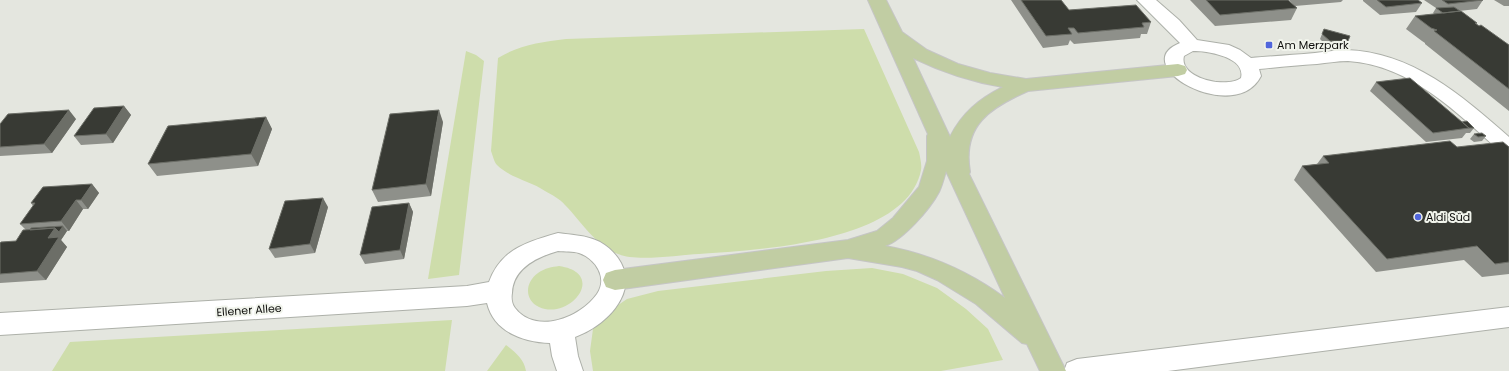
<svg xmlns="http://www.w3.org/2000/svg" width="1509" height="371" font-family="Poppins,sans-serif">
<rect width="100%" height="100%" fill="#e4e6df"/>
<!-- green -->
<path fill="#ceddab" d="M864,29L919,152C920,157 922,165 921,170C907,243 757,250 699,254C678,255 636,262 618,254C595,245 581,221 565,205C560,199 552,195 545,191C531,181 510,178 497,165C494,162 493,156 491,151L498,58C519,45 541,42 566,39Z
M466,51L476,55L484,61L459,275L428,279Z
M559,266C608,273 570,321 539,307C524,300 525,282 538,273C545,268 552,267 559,266Z
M872,268L903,274L937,288L966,309L988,329L1003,360L941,371H593L590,351L593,329L608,312L627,299L658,291L826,271Z
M452,320L445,371H52L70,342Z
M506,345C515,352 524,359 526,371H487Z"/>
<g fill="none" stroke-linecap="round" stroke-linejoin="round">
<!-- minor casing -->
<g stroke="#adb0a9" stroke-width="2">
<path id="minor" d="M1137,0H1156L1179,20L1197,40L1229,45L1240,50L1251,58C1273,56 1294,55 1315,53C1325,52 1335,50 1346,50C1412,52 1461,95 1509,137V155L1502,153C1457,113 1411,65 1348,61C1337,61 1327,63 1317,64C1298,65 1279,67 1259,69L1261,76C1235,127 1125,65 1180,43ZM1193,51C1208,51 1246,57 1241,78C1226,89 1178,78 1184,56Z
M558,233C572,235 586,235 600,242C609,247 616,254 621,263C638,296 603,327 575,337L578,356L583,371H557L552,356L550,343C523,342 494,332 487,303L467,306L0,335V313L467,286L489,282C501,249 527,242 558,233ZM558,251C565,252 573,251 579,253C596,259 608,278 597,294C580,318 536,335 515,308C512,304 511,298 512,293C513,268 537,257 558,251Z
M1509,307V327L1168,371H1064L1067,363L1077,359Z"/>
</g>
<!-- major casing -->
<g stroke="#c5c5c5" stroke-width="2">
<path id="major" d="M868,0H886L902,32L927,50L958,64L990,73L1026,79L1178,64L1185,66L1187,70L1185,74L1178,76L1028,91C990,108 962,125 970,172L969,174L1066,371H1040L1027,344L1022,343L976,304L937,280L917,271L902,267L848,258L615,290L606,287L603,280L606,273L615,270L848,240L877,231L893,218L919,187L927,161V136L928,134ZM913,58C942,72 972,82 1003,87C979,99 962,113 950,137ZM946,171L1005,298C968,271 930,254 885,246C903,240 930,209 939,192C942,186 944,178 946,171Z"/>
</g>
<!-- minor -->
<use href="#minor" fill="#fff" fill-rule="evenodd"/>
<!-- major -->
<use href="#major" fill="#c1cda3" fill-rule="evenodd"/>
</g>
<!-- wall -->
<path fill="#8e908a" d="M1011,0H1061L1069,10L1151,22L1147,34H1141L1140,38L1074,44L1070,40L1068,45L1043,48Z
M1190,0H1288L1297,8L1291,20L1215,26Z
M1289,0H1343L1341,2L1295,6Z
M1363,0H1418L1422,3L1416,12L1380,15L1363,1Z
M1424,0H1483L1477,9L1459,11L1477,23L1476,24L1509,45V111L1425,44V43L1422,41L1406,29L1415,16L1434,14L1433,13L1436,8Z
M1494,0H1509V6H1504Z
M1324,29L1348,41L1345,46H1327L1320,39Z
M1376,82L1462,122L1474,128L1470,133H1466L1462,138L1426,142L1370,91Z
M124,106L131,115L113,143L81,145L74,136Z
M266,117L272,129L258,166L157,176L148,164Z
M76,119L52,153L0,156V124Z
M443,122L431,196L378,202L372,190Z
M1474,134L1486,136L1482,141L1474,142L1470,139Z
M1457,147H1509V274L1482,277L1464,260L1376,272L1294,180L1302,166L1317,164L1323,156Z
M92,184L99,193L88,209H83L69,231H67L61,240L67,247L46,280L0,283V243L16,241L26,230L20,224L33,206L31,203Z
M409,203L413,212L404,259L365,264L360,255Z
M328,207L315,253L275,258L269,249Z"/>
<!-- shaded-wall -->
<path fill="#6c6e67" d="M124,106L131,115L113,143L106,134Z
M69,110L76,119L52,153L44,144Z
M439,110L443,122L431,196L426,184Z
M266,117L272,129L258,166L251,154Z
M92,184L99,193L88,209L81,200Z
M323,198L328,207L315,253L310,244Z
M76,200L83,209L69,231L61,221Z
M409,203L413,212L404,259L400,250Z
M63,226L67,231L61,240L67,247L46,280L37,271L48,238L55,228Z"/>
<!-- building -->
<path fill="#383a34" stroke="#6c6e67" d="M1021,0H1061L1069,10L1136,5L1151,22L1142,23L1144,27L1078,33L1074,28H1068L1072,34L1046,36Z
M1206,0H1288L1297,8L1220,15Z
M1377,0H1418L1422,3L1386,7Z
M1442,0H1483L1448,4Z
M1454,7L1460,11L1443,13L1436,8Z
M1461,11L1477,23H1475L1479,26L1481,25L1509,45V89L1434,31L1437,30L1431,28L1415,16Z
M1324,29L1350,36L1348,41H1330L1322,34Z
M1410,78L1469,128L1433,133L1376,82Z
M124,106L106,134L74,136L94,108Z
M69,110L44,144L0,147V124L8,114Z
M439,110L426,184L372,190L390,114Z
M266,117L251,154L148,164L168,126Z
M1467,121L1474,128H1469L1462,122Z
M1482,133L1486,136L1478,137L1474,134Z
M1450,141L1457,147L1503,142L1509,147V262L1495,264L1477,246L1387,259L1302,166L1329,163L1323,156Z
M92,184L81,200H76L61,221L20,224L35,203H31L43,187Z
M323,198L310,244L269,249L285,201Z
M409,203L400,250L360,255L372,207Z
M63,226L59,232L55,228L30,230L31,228Z
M55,228L48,238L59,237L37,271L0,274V243L1,242L16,241L23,230Z"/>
<!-- markers -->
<g fill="#5166dc" stroke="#f1f4ec" stroke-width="1.5">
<rect x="1265" y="41" width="8" height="8" rx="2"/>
<circle cx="1418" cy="217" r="4"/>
</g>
<g text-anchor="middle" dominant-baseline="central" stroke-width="4" stroke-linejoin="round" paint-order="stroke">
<!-- poi labels -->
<g font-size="11" fill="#0e0e0c" stroke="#f1f4ec" text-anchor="start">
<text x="1277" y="45">Am Merzpark</text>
<text x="1426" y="217">Aldi Süd</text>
</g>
<!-- street labels -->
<g font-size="11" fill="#0e0e0c" stroke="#f1f4ec">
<text transform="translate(249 310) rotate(-4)">Ellener Allee</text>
</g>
</g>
</svg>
